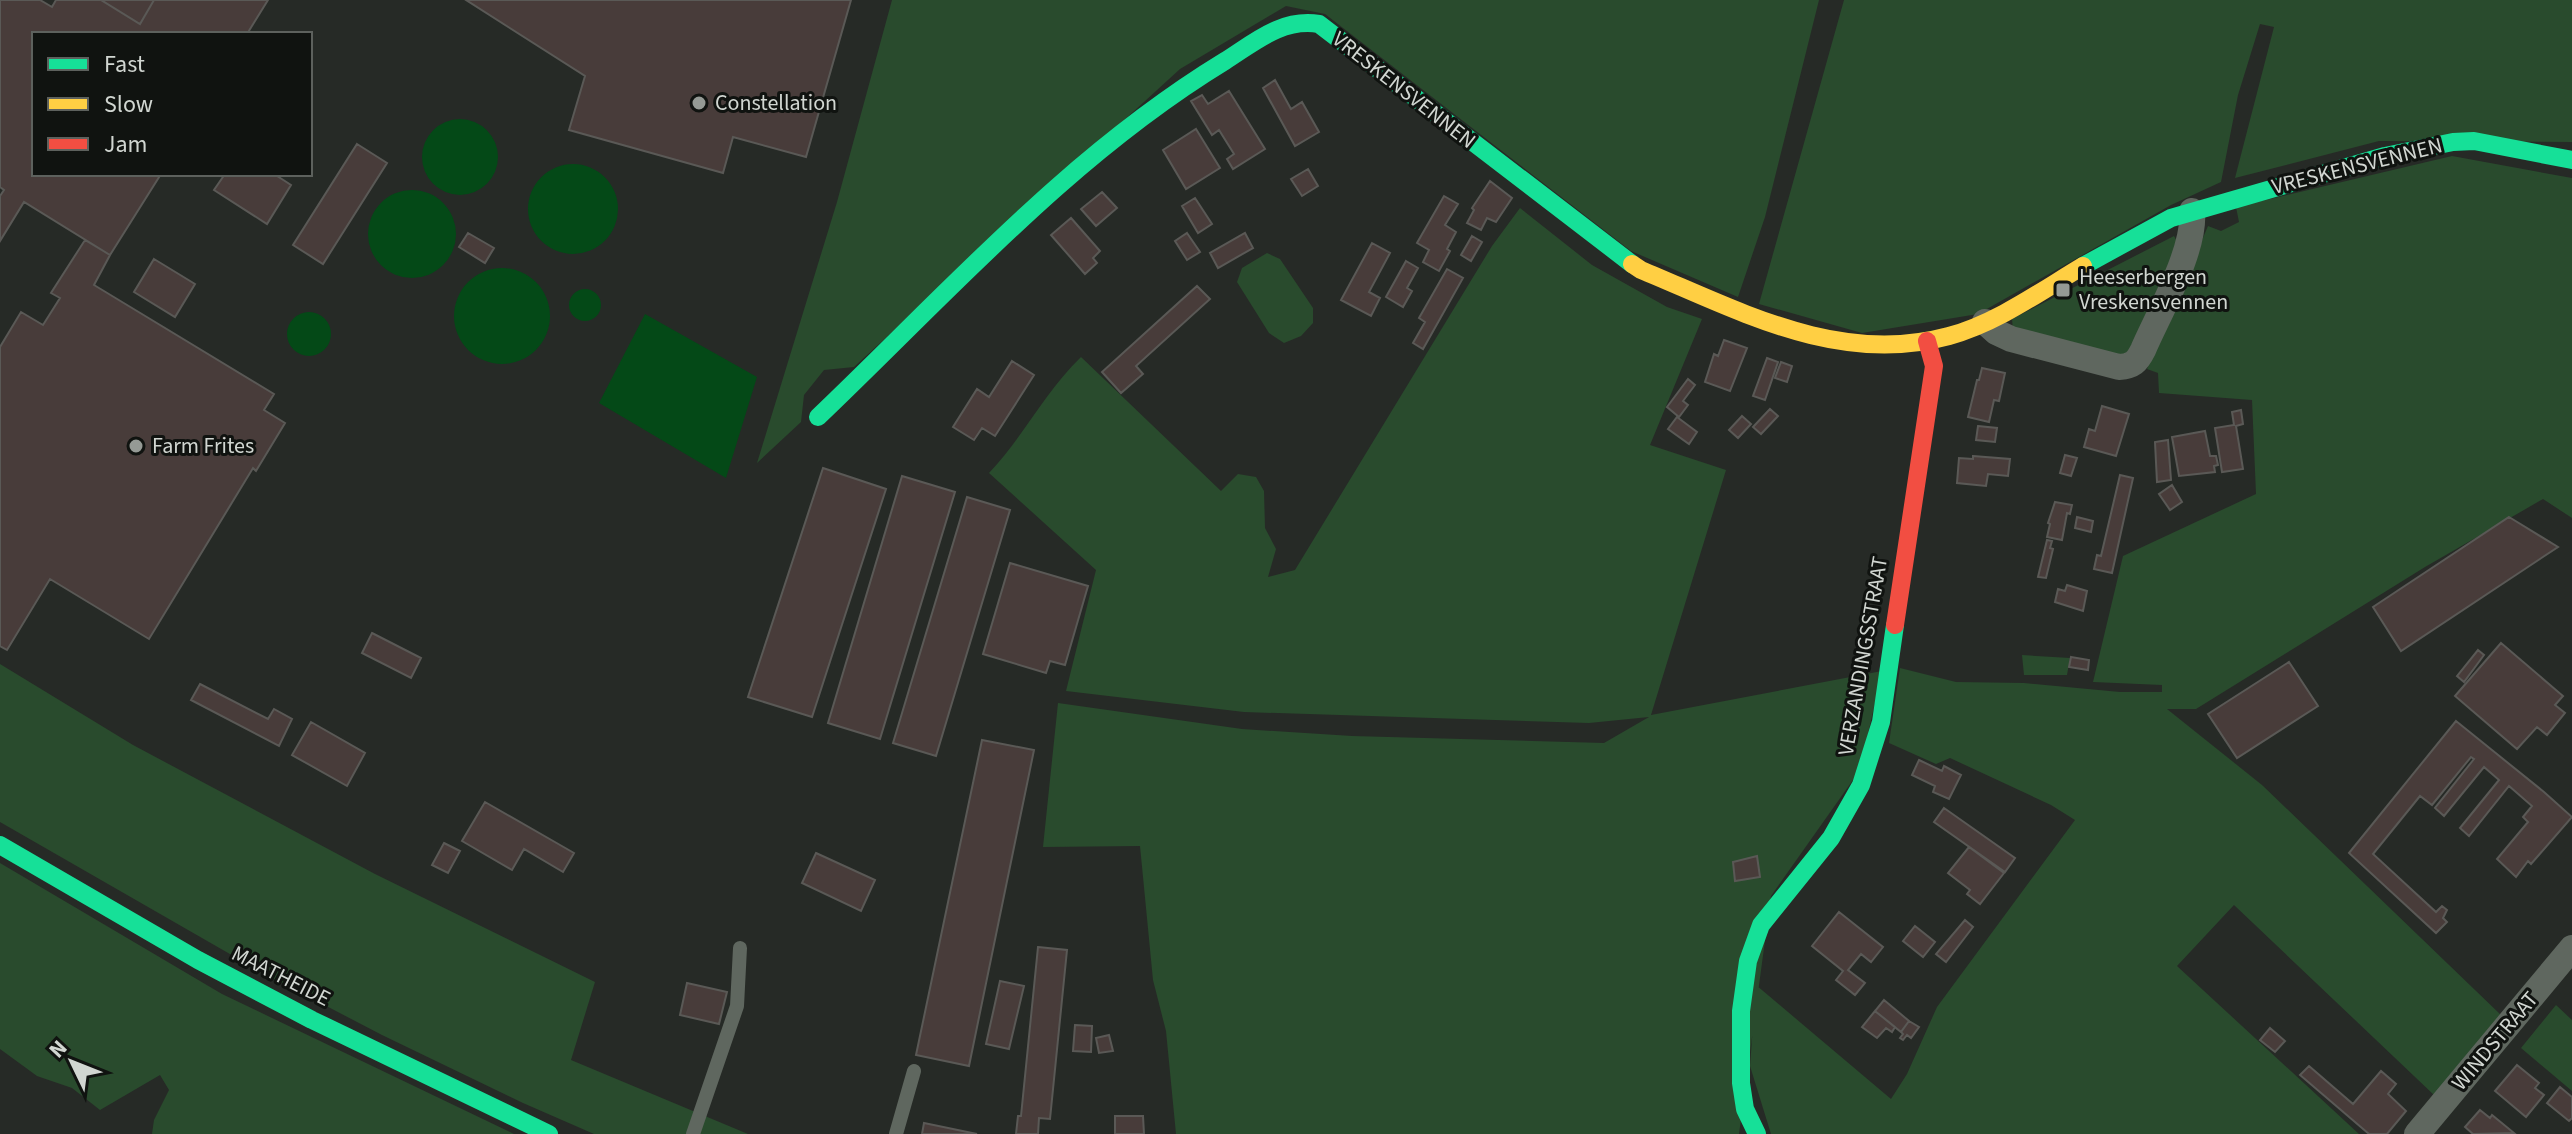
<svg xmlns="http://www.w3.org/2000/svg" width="2572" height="1134" font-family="'Source Sans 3',sans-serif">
<rect width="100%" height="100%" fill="#262a26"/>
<!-- green -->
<path fill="#294b2d" d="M892,0H1819L1765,217L1738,297L1631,251L1325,14L1286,6L1180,69L854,367L824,370L804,395L801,422L757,463L837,202Z
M1844,0H2572V142L2379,141L2235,178L2274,27L2260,24L2238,95L2221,182L2171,205L1978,314L1862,333L1759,304Z
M2452,156L2572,178V518L2543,499L2425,567L2196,709H2167L2262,785L2502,1016L2434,1095L2234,905L2177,966L2359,1134H1771L1750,1066L1756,985L1891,1099L1907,1074L1937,1007L2075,820L2051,805L1950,758L1936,764L1889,743L1900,668L1956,682L2024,683L2120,692H2162V685L2093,682L2123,556L2256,494L2252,400L2159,393L2158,373L2147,369L2208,226L2221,231L2239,222L2236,207Z
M1520,208L1592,265L1667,307L1702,319L1650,445L1726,470L1651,715L1882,671L1860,770L1771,896L1739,1134H1176L1166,1031L1153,980L1140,846L1043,847L1058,703L1242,729L1352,736L1604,743L1649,717L1589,723L1244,712L1066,691L1096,570L989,473C1023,437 1045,392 1081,357L1221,491L1238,474L1256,477L1264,491L1265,528L1276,549L1268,577L1295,570L1492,246Z
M2174,236L2178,243L2133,346L2123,356L2013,330L2012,319Z
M1267,253L1280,259L1313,308V323L1301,336L1284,343L1269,333L1237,282L1242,268Z
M2022,655L2070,658L2067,675H2024Z
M0,664L133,745L375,874L595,982L571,1060L748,1134H594L523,1103L382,1035L263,973L0,822Z
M0,863L222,994L514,1134H152L154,1120L169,1090L160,1075L100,1110L72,1088L37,1076L0,1049Z
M2556,1005L2572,1020V1091L2521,1048Z"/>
<!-- water -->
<path fill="#044917" d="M422 157a38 38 0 1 1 76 0a38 38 0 1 1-76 0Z
M528 209a45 45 0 1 1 90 0a45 45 0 1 1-90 0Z
M368 234a44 44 0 1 1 88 0a44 44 0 1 1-88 0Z
M454 316a48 48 0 1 1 96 0a48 48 0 1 1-96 0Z
M569 305a16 16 0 1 1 32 0a16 16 0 1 1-32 0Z
M287 334a22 22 0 1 1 44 0a22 22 0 1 1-44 0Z
M645,314L757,377L726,478L599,403Z"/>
<!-- building -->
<path fill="#483c3a" stroke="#5a5956" stroke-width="2" d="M0,0H40L52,7L56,0H101L140,24L154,0H268L247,34H34V174H161L110,255L24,202L0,241V196L4,190L0,187Z
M101,0H154L140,24Z
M466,0H851L806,157L733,137L723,173L569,130L585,76Z
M1275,80L1291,109L1302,102L1319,132L1295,146L1263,88Z
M1229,91L1265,149L1233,169L1227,159L1234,154L1219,130L1212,135L1191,101L1202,95L1208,104Z
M1196,129L1220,168L1186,189L1163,150Z
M357,144L387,163L323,264L293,245Z
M1308,169L1318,186L1302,196L1291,179Z
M225,174H274L291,185L267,224L214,190Z
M1490,181L1512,198L1496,222L1487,218L1481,230L1467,223L1474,210L1472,208Z
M1102,192L1117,208L1096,226L1081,209Z
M1444,196L1458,204L1445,225L1456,232L1447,249L1450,251L1439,271L1423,262L1429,250L1417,243Z
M1195,198L1212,224L1198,233L1182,206Z
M1071,218L1100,251L1093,258L1097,263L1085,274L1051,235Z
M468,233L494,248L485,263L459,247Z
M1187,233L1200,252L1187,260L1175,241Z
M1245,233L1253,248L1218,268L1210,253Z
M1472,236L1482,242L1471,261L1461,255Z
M85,240L110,255L94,285L274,394L264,410L285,423L256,471L253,468L149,639L50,579L7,650L0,646V347L21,312L43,325L60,298L51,293Z
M1372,243L1390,253L1369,292L1380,298L1371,316L1341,300Z
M154,259L195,284L175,317L134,292Z
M1406,261L1418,268L1407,288L1412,291L1403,307L1386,297Z
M1447,269L1463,278L1423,349L1413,343L1425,322L1419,318Z
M1197,286L1210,299L1136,366L1143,374L1121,393L1102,372Z
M1724,340L1747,348L1730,391L1705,382L1714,354L1718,356Z
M1767,358L1778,362L1765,400L1753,396Z
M1012,361L1034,375L995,436L982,428L974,440L953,427L977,389L989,397Z
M1781,362L1792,366L1787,382L1775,378Z
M1982,368L2005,373L1999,401L1994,400L1989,422L1968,417L1977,380H1979Z
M1688,379L1695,385L1683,401L1688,405L1679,417L1667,407Z
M2102,406L2129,414L2116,456L2084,447L2089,429L2095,431Z
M1770,409L1778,416L1761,434L1753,427Z
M2241,410L2243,424L2236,426L2243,469L2222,472L2215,428L2234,425L2232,412Z
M1742,416L1751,424L1738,438L1729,430Z
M1677,417L1697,432L1689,444L1668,429Z
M1978,426L1997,428L1995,442L1976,440Z
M2205,431L2210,456H2216L2218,465L2214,466L2215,472L2179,476L2172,437Z
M2168,440L2171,480L2157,482L2155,442Z
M2065,455L2077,458L2071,476L2060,473Z
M1973,456L2010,459L2008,476L1988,474L1986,486L1957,483L1959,458L1973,459Z
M823,468L886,489L812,717L748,697Z
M2120,475L2133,478L2112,573L2094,569L2097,555L2101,556Z
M902,476L955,492L880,739L828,723Z
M2172,485L2182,502L2170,510L2159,494Z
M967,497L1010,510L936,756L893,743Z
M2055,502L2072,505L2070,514L2067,513L2062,540L2047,537L2050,524L2048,523Z
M2077,517L2093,521L2091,532L2075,528Z
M2509,517L2558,547L2401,651L2373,607Z
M2047,540L2052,541L2050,548L2053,549L2046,578L2038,577Z
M1010,563L1088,586L1065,665L1050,661L1046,673L983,654Z
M2067,585L2087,591L2083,611L2055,602L2058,589L2065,591Z
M372,633L421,658L411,678L362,653Z
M2501,643L2563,696L2555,705L2565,713L2547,735L2537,727L2517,749L2455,696Z
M2478,650L2484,655L2464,682L2457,676Z
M2071,657L2089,660L2088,670L2069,667Z
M2289,662L2318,706L2237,758L2208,714Z
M200,684L268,719L274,709L292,719L279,746L191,700Z
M2456,721L2544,792L2572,817L2531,864L2528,861L2516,877L2497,859L2528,822L2523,817L2532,806L2509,786L2469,836L2460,828L2499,780L2484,767L2444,816L2435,808L2474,759L2471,757L2432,805L2420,796L2373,854L2436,912L2442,906L2447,910L2443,918L2447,922L2436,933L2349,853Z
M311,722L365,753L347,786L292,755Z
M982,740L1034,750L969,1066L916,1055Z
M1919,760L1942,771L1944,766L1961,775L1949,799L1933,792L1935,786L1912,775Z
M485,802L574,853L563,872L524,849L512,870L462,841Z
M1944,808L2015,858L2005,872L1934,822Z
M444,843L460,851L448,873L432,865Z
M1969,847L2004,873L1980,904L1967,894L1970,890L1948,873Z
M816,853L875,880L861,911L802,883Z
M1757,856L1760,877L1735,881L1733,862Z
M1839,912L1883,947L1871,962L1861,954L1848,970L1865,983L1855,995L1836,980L1843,971L1812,946Z
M1965,920L1973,927L1946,962L1936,954Z
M1915,926L1935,942L1923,957L1903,941Z
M1038,947L1067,950L1050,1119L1039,1118L1038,1134H1016L1018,1116H1021Z
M1000,981L1024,986L1009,1049L986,1044Z
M687,983L727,992L719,1024L680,1015Z
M1884,1000L1909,1021L1901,1032L1875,1011Z
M1875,1011L1895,1027L1892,1032L1886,1028L1877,1038L1862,1027Z
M1909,1021L1919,1027L1911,1038L1907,1035L1903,1040L1900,1038L1903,1034L1901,1032Z
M1075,1025L1092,1026L1091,1052L1073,1051Z
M2270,1028L2285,1041L2275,1052L2260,1040Z
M1109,1035L1113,1051L1099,1053L1096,1038Z
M2517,1065L2539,1083L2535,1088L2544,1095L2526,1117L2495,1091Z
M2309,1066L2353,1104L2381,1071L2396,1084L2388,1094L2406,1111L2387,1134H2369L2300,1075Z
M2560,1087L2572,1097V1118L2569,1121L2547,1103Z
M2480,1110L2490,1118L2492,1115L2514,1133L2473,1134L2465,1127Z
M1115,1116H1143L1144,1134H1115Z
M924,1123L977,1134H922Z"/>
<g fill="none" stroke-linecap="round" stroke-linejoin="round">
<!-- lane -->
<path stroke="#5f675f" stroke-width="14" d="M693,1134L737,1006L740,948
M896,1134L914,1071"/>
<!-- street -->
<path stroke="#5f675f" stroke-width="26" d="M1985,322L1996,332L2011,339L2119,367C2133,366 2137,362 2143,350C2159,313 2196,249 2192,211
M2417,1134L2572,948"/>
<!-- fast -->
<path stroke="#16e098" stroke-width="18" d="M2083,266L2171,218L2385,156L2453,142L2474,141L2572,160
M818,417C949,292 1069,156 1225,61C1255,42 1282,18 1319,24L1632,264
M0,845L198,960L312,1020L549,1134
M1757,1134L1745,1109L1741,1083V1011L1748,961L1761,925L1831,838L1861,785L1881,722L1895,625"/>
<!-- slow -->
<path stroke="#ffcf43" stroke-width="18" d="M1632,264L1641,270C1740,311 1839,366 1949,336C1997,323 2041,291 2083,266"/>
<!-- jam -->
<path stroke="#f24e42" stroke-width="18" d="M1895,625L1934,366L1927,341"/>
</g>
<!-- markers -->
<g fill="#959a95" stroke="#101310" stroke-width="3">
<circle cx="699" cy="103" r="8"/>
<rect x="2055" y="282" width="16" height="16" rx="4"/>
<circle cx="136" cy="446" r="8"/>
</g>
<g text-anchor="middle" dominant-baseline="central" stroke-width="6" stroke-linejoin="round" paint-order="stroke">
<!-- street labels -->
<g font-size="22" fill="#d1d6d1" stroke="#101310">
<text transform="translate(1404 90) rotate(38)">VRESKENSVENNEN</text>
<text transform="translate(2357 166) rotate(-14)">VRESKENSVENNEN</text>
<text transform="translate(1863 656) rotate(-80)">VERZANDINGSSTRAAT</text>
<text transform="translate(281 976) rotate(27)">MAATHEIDE</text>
<text transform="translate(2495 1041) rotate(-50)">WINDSTRAAT</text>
</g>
<!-- poi labels -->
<g font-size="22" fill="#d1d6d1" stroke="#101310" text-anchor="start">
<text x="715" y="103">Constellation</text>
<text x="2079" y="277">Heeserbergen<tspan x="2079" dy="25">Vreskensvennen</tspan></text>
<text x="152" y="446">Farm Frites</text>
</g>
</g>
<!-- legend -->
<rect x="32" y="32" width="280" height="144" fill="#101310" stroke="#5d615d" stroke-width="2"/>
<rect x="48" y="58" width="40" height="12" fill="#16e098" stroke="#5d615d" stroke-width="2"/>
<text x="104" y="72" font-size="24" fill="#d1d6d1">Fast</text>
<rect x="48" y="98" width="40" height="12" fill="#ffcf43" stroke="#5d615d" stroke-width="2"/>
<text x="104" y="112" font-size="24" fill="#d1d6d1">Slow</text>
<rect x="48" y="138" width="40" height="12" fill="#f24e42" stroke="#5d615d" stroke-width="2"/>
<text x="104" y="152" font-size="24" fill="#d1d6d1">Jam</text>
<!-- north arrow -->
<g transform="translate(72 1062) rotate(313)" stroke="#101310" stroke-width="6" paint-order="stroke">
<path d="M0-6L14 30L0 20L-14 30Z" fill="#d1d6d1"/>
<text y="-12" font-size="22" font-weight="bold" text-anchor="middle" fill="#d1d6d1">N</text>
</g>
</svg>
